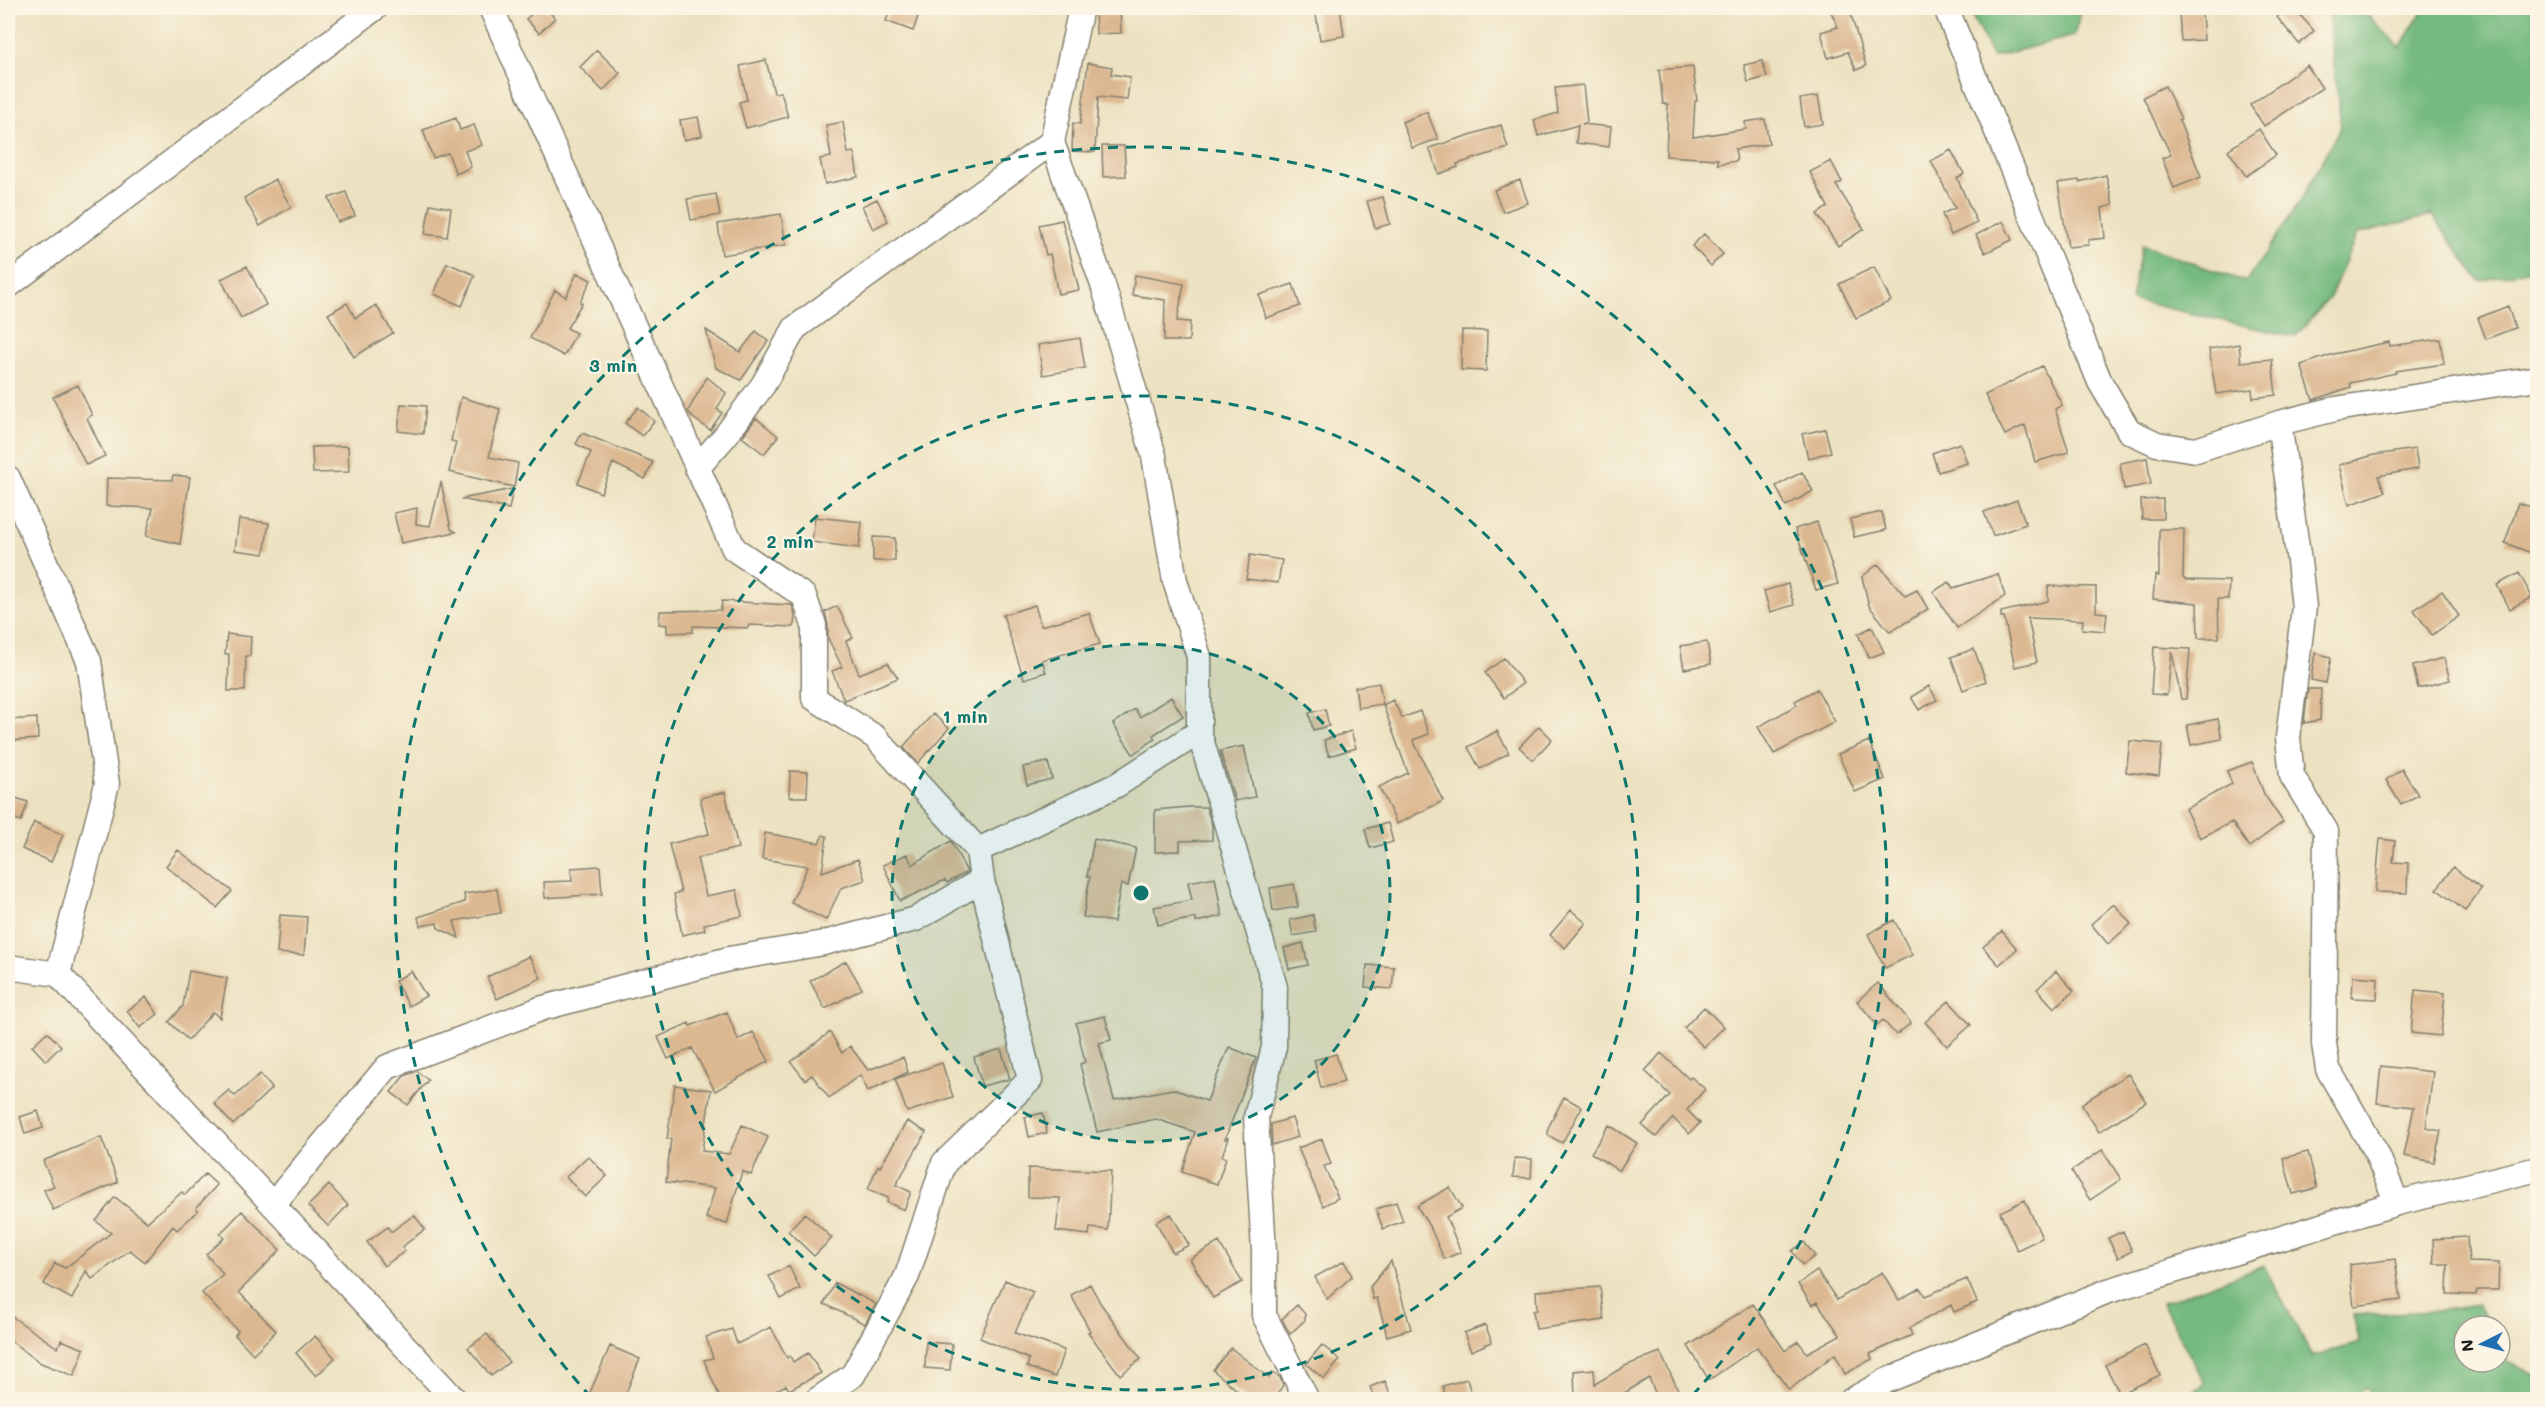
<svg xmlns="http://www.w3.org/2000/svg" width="2545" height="1407" font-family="Mali,sans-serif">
<rect width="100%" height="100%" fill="#fcf5e5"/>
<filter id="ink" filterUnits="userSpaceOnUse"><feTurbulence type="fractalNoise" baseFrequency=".0167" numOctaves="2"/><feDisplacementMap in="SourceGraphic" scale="12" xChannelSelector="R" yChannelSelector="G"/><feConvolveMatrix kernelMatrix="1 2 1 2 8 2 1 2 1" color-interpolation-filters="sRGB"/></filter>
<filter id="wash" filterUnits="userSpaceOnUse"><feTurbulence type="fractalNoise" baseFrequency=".008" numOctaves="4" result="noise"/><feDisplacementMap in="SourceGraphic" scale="24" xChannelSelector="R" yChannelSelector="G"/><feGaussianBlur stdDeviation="1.35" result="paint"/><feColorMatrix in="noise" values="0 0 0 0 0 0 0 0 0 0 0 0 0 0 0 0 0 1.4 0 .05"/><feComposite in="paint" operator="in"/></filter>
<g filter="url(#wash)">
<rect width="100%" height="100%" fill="#ece2c1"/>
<!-- forest -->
<path fill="#74ba7f" stroke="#486b4e" stroke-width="1.5" d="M1968,8H2082L2074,36L1993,57Z
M2335,8H2360L2400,47L2424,8H2537V268L2480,281L2432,215L2357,234L2330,297L2295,337L2131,300L2142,245L2246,282L2300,202L2341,126L2328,12Z
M2264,1266L2312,1356L2360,1343L2353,1315L2435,1311L2479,1305L2489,1326H2464V1362H2500V1347L2508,1362L2537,1376V1399H2376L2365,1388L2351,1399L2298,1400L2296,1397L2292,1400L2179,1399L2205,1384L2162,1303Z"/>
<g id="blocks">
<!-- building -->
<path fill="#dcb891" d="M538,8H545L555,18L539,33L526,19Z
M891,8H921L913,31L886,21Z
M1095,8H1120L1121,33L1096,34Z
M1315,8H1340L1344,36L1320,40Z
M1829,8H1849L1866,66L1856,70L1848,52L1828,58L1821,32L1838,27Z
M2288,8H2294L2314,31L2299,44L2277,17Z
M2202,11L2204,40L2181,41L2179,13Z
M597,50L620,73L603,91L580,67Z
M766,60L774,93L781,92L788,117L746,128L739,102L747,100L740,66Z
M1762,61L1767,77L1748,82L1744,65Z
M1088,63L1112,67L1111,74L1130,77L1127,100L1098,97L1095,152L1072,151L1073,123L1080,124Z
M2307,65L2322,88L2264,126L2250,105Z
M1693,67L1697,101H1695L1693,137L1746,129L1745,122L1765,119L1769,144L1735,149L1737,161L1718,164V159L1666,156L1668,104H1663L1659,70Z
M1583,85L1587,122L1582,124L1611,127L1609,147L1576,143L1578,125L1538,136L1534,120L1558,113L1555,88Z
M2165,86L2181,119L2179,120L2201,177L2174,188L2162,158L2171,155L2143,97Z
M1818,96L1823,124L1804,127L1800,99Z
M1427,112L1438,139L1412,148L1402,122Z
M698,117L702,136L684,140L680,120Z
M456,118L460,130L474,125L482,145L465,151L471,167L456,174L448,153L433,158L423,130Z
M843,122L848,153L854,152L858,177L825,184L820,159L831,157L826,125Z
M1501,125L1508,148L1457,164L1458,167L1439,174L1429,148Z
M2259,129L2276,155L2246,176L2228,150Z
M1102,146H1124L1126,176L1103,177Z
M1951,150L1964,174L1957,178L1977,223L1951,235L1942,214L1955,208L1931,161Z
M1831,161L1842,182L1836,185L1864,229L1838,246L1817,214L1828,207L1810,172Z
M2106,175L2113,205L2102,208L2105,238L2088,240L2089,245L2068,247L2058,183L2079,180V182Z
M275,179L291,207L260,226L244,198Z
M1520,180L1528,203L1503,212L1494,190Z
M346,192L355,216L338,222L329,198Z
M716,194L720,215L691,220L687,199Z
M1383,197L1390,224L1375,228L1367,201Z
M877,199L888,221L873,229L862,206Z
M430,204L451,208L447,237L425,234Z
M781,214L786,245L722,255L718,224Z
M1062,220L1079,290L1058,294L1050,254L1046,255L1039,225Z
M2003,221L2012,240L1985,253L1976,235Z
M1704,234L1723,254L1711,266L1692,246Z
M447,263L475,275L462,306L434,294Z
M247,266L266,305L241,318L221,279Z
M1874,267L1891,301L1856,318L1839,284Z
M577,273L591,280L580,302L582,303L567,328L576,333L564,356L530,338L555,290L566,297Z
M1135,275L1184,284L1177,321L1190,322L1189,341H1164L1165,300L1132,295Z
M1293,284L1300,306L1266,318L1259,295Z
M347,303L355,318L376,305L393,333L354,357L328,314Z
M2508,306L2515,328L2486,339L2478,318Z
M706,330L740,352L756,331L768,341L741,380L716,368Z
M1462,330L1487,331L1486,371L1461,370Z
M1080,338L1085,368L1043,375L1038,345Z
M2440,339L2444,364L2395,371L2396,373L2350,383L2351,387L2313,400L2301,365L2334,354L2389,342L2390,346Z
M2239,344L2241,362L2272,359L2276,395L2253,398L2252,389L2216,394L2209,349Z
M2042,366L2062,405L2055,409L2069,452L2035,462L2025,425L2005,435L1985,395Z
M707,377L726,393L717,409L722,413L710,430L693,418L688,411Z
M78,385L92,415L87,418L105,456L86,465L53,397Z
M461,397L500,409L489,457L518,463L514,487L449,472L456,442L451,441Z
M401,404L426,406L423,434L398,431Z
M638,407L654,421L642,436L625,423Z
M756,418L778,436L764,454L742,437Z
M1825,429L1831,452L1808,458L1802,434Z
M582,433L653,462L645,479L613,463L601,493L578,483L591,452L576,444Z
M1960,443L1967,463L1938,472L1932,453Z
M348,446L349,472L313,473L312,447Z
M2415,449L2418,469L2378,476L2385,492L2349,505L2339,465L2374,455Z
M2147,458L2151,484L2124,489L2120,463Z
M1802,472L1813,491L1786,506L1776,486Z
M173,475L190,477L180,544L146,536L153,508L106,506L107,478L172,480Z
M441,482L451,529L456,532L401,543L394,513L417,508L416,524L430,526Z
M513,489L509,509L461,499Z
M2163,499V519H2142L2141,500Z
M2017,500L2026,524L1993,536L1984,512Z
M2518,503L2538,509L2531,531L2538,533V545L2534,554L2505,543Z
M1882,512L1886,530L1854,537L1850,519Z
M815,517L862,522L859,548L812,542Z
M239,519L269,523L264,554L235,550Z
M1817,522L1838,584L1816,590L1795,529Z
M2159,529H2184L2183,578L2186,580L2229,581L2228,599H2218L2219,638H2198L2197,603L2153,599L2155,575L2159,576Z
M873,537L895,538V561H873Z
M1250,555L1282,560L1278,583L1246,579Z
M1878,564L1905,596L1917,590L1928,609L1890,632L1869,606L1862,577Z
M2519,573L2532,597L2510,609L2497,585Z
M1998,574L2005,596L1957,628L1933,592L1949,582L1953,588Z
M1788,584L1794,605L1770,612L1764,591Z
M2048,586L2096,587V612L2107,613L2105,631L2082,629L2083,620L2028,618L2037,662L2015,667L2004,617H2001V612L2048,601Z
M2442,591L2459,616L2432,635L2414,610Z
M722,601L792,605L795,614L794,627L749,625L748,628L693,626V632L667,633V625L659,624L660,611L721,610Z
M1035,605L1041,626L1089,613L1100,644L1042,660L1046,672L1024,679L1003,615Z
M837,606L853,638L846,641L859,674L888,663L898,678L844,700L832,671L842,667L828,638V625L825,612Z
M1872,627L1884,652L1869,658L1858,634Z
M227,634L251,637L250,656H246L245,691H228L229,654H225Z
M1707,642L1711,664L1684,669L1680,646Z
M2154,647L2190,649L2186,699H2181L2172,652L2167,695L2151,694Z
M1974,649L1986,681L1963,690L1951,657Z
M2315,653L2331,657L2326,683L2311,680Z
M1504,658L1523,683L1504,698L1485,673Z
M2444,658L2450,680L2418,688L2413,666Z
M1379,683L1383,704L1358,708L1355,687Z
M1929,686L1937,700L1919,710L1911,697Z
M1817,689L1835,722L1774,754L1758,727L1797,705L1795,701Z
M2308,689H2321L2320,720L2304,723Z
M1171,697L1183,716L1153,735L1155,739L1133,754L1113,724L1135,709L1140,717Z
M1393,700L1402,718L1420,711L1429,734L1413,740L1443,801L1397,824L1379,787L1408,773L1383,705Z
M1325,709L1329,726L1313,730L1309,713Z
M933,714L949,728L918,763L903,747Z
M37,718L38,739L8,741V720Z
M2218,719L2222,739L2191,745L2187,725Z
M1539,726L1552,739L1533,760L1519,747Z
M1351,731L1356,748L1329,756L1324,740Z
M1497,731L1509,753L1480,769L1468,747Z
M1869,741L1885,779L1855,792L1838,754Z
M2130,741L2162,744L2159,776L2126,772Z
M1244,746L1255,797L1235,801L1220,751Z
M1048,762L1052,779L1027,785L1023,767Z
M2252,762L2264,794L2283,822L2249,847L2232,822L2200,838L2185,809L2232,784L2227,771Z
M2402,769L2418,795L2401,805L2386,780Z
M790,771L808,772L807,797H789Z
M725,792L738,848L697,858L706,896L737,890L742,916L704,924L705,930L682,935L674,894L681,892L669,844L709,834L700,798Z
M13,797L28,802L21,821L8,816Z
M1189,807H1206L1212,825V840L1180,841V851L1155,852V810Z
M34,822L63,835L51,862L22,849Z
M1388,823L1393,842L1370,848L1365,829Z
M765,833L819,843L823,835L827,836L822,872L858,859L865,880L841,888L826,920L791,903L808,866L762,859Z
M1094,839L1136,848L1128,886L1121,884L1114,922L1083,917L1090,877L1087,876Z
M2380,839L2395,841L2393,862L2408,863L2407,893L2375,892Z
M951,841L967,872L947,883L945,880L900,901L883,865L907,854L912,865Z
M178,850L232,891L217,908L166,866Z
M600,866L602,894L545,898L544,882L572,881L571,868Z
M2453,867L2481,889L2465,911L2437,889Z
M1215,877L1222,916L1196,922V918L1158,925L1154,907L1192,900L1188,882Z
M1294,884L1298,907L1273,911L1270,888Z
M497,889L501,913L454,921L459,938L438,928L437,923L420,926L418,917L465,902L464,894Z
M2114,904L2131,924L2108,944L2091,924Z
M1571,910L1586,923L1565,948L1550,935Z
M280,915L307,917L304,955L277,953Z
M1313,915L1316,932L1293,936L1290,920Z
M1894,920L1912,955L1885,968L1868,934Z
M2002,931L2017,949L1999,965L1983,947Z
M1303,943L1308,965L1289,969L1284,948Z
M529,956L541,978L497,999L487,977Z
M846,961L862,989L825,1009L810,981Z
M1367,965L1394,967L1392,989L1365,987Z
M189,971L227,978L220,1018L213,1012L188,1040L169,1022L183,1006Z
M411,971L426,996L409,1006L395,981Z
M2056,971L2074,991L2054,1008L2037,989Z
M2353,976L2378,978L2377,999L2352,998Z
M1878,983L1911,1023L1896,1035L1883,1020L1877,1025L1857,1001Z
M2415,990L2445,993L2441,1036L2411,1033Z
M146,997L158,1014L140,1028L127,1011Z
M1949,1001L1971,1025L1947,1046L1925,1022Z
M1704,1007L1724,1027L1704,1047L1684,1028Z
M727,1012L738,1040L753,1032L769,1061L715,1091L692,1048L668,1059L658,1037L689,1023L690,1026Z
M1105,1016L1111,1040L1099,1043L1114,1100L1173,1089L1207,1101L1229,1047L1256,1058L1225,1139L1228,1138L1222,1156L1226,1158L1217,1184L1182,1172L1195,1132L1156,1119L1097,1132L1080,1064L1085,1062L1076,1023Z
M47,1032L61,1046L46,1061L32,1046Z
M830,1032L842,1053L850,1046L868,1070L903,1057L908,1072L868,1091L860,1075L829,1098L812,1075L805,1080L791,1062Z
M1001,1049L1010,1079L982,1086L974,1057Z
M1661,1053L1689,1079L1691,1077L1705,1089L1687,1110L1700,1123L1689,1134L1673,1118L1656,1137L1642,1125L1670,1095L1645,1071Z
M1336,1054L1344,1082L1321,1088L1314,1060Z
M942,1063L953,1097L907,1112L895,1079Z
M2381,1066L2433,1072L2426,1128L2441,1131L2434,1162L2404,1156L2414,1107L2377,1103Z
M417,1071L428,1080L408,1105L391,1092L404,1076Z
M260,1074L272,1088L233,1125L214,1103L229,1090L235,1096Z
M2128,1074L2146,1102L2099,1132L2081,1104Z
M675,1085L711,1090L702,1151L729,1154L742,1125L768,1137L751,1175L742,1171L727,1224L706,1218L715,1188L666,1182L671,1139H667Z
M1564,1097L1582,1107L1562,1143L1548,1135V1128Z
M38,1111L43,1128L25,1134L20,1117Z
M1043,1113L1047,1133L1029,1137L1025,1117Z
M1292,1118L1298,1137L1272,1145L1271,1124Z
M907,1121L926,1132L896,1185L911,1192L904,1210L887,1202L888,1198L868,1189L878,1165L880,1167Z
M1609,1125L1637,1143L1619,1171L1591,1153Z
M101,1137L118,1182L53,1210L44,1190L54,1186L43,1161Z
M1322,1139L1331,1164L1324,1166L1338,1198L1323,1206L1298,1148Z
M2102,1150L2121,1179L2090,1200L2071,1171Z
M2308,1152L2317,1188L2293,1194L2283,1158Z
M588,1156L607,1176L585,1197L566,1177Z
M1515,1158L1532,1159L1531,1178L1513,1177Z
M1028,1168L1111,1171L1108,1230L1090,1228L1089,1235L1056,1231L1060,1198L1028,1197Z
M205,1174L217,1185L196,1208L198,1211L177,1230L173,1226L145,1262L130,1250L92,1279L86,1271L72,1299L44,1284L55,1263L65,1268L111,1233L96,1221L115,1197L147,1222L182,1192L185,1195Z
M329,1185L348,1205L328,1226L308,1206Z
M1450,1187L1462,1208L1446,1217L1461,1252L1444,1259L1432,1231L1417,1206Z
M2025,1200L2042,1238L2017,1250L2000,1212Z
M1396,1202L1403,1221L1383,1229L1376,1209Z
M242,1211L280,1250L239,1292L276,1331L253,1354L235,1335L238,1331L202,1293L223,1274L206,1254L224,1238L220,1234Z
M805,1213L832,1238L814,1256L788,1231Z
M1171,1214L1189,1245L1173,1253L1156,1222Z
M414,1215L425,1229L402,1247L405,1251L384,1266L367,1242L388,1227L391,1232Z
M2123,1231L2132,1251L2118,1258L2108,1238Z
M2467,1237L2469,1262L2499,1263L2498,1290H2477L2476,1295L2447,1294L2448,1264H2434L2433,1239Z
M1219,1242L1242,1282L1213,1298L1190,1259Z
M1804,1242L1815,1256L1802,1265L1792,1251Z
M2395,1259L2401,1300L2354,1306L2349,1265Z
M1344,1261L1352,1276L1327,1299L1315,1277Z
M1391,1261L1411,1329L1387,1336L1377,1298L1373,1299L1370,1287Z
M789,1266L800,1289L781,1299L769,1276Z
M1817,1271L1837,1300L1882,1272L1899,1300L1920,1288L1925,1296L1967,1279L1977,1302L1954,1312L1951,1305L1909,1328L1912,1335L1870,1354L1872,1359L1845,1374L1835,1354L1789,1390L1757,1347L1709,1380L1688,1346L1753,1304L1785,1351L1798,1341L1807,1353L1840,1335L1817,1302L1812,1305L1798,1284Z
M1005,1280L1033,1292L1015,1333L1064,1350L1055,1377L1027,1367L1029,1359L980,1338Z
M835,1283L876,1304L865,1324L824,1304Z
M1090,1284L1101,1304L1141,1359L1120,1375L1088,1332L1090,1331L1071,1295Z
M1600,1287L1604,1320L1536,1329L1533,1311L1537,1310L1536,1291Z
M1297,1305L1305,1314V1320L1290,1334L1282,1319Z
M8,1314L58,1348L61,1340L84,1349L74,1376L41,1363L8,1339Z
M1485,1325L1492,1342L1471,1351L1464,1333Z
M771,1327L787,1358L790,1356L793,1362L808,1353L821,1373L789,1390L786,1385L758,1400H721L704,1360L713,1358L706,1337L732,1329L737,1344Z
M487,1334L509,1362L491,1376L468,1348Z
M315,1336L335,1358L316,1376L296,1353Z
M926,1342L952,1344L950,1370L925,1368Z
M1322,1345L1340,1360L1324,1379L1306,1364Z
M2145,1345L2160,1375L2120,1394L2105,1365Z
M610,1346L640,1359L623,1400H601L589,1395Z
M1231,1348L1269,1378L1272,1373L1280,1377L1283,1385L1274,1400H1249L1213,1370Z
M1660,1352L1683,1400H1658L1649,1378L1613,1400H1569L1575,1396L1574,1371L1594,1369L1595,1384L1625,1366Z
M1467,1379L1473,1400H1446L1443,1386Z
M1385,1381L1393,1400H1375L1370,1387Z"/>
</g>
</g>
<g filter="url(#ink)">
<use href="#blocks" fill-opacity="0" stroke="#847f6e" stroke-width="1.5"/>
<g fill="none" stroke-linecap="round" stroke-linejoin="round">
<!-- minor casing -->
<g stroke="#847f6e" stroke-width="27">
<path id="minor" d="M491,8L734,549L804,596L814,625V698L875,737L978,850L982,880L1030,1080L944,1163L907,1276L853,1375L817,1400
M1081,8L1052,142L1103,285L1154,456L1175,581L1199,657V732L1275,987L1274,1047L1256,1117L1264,1251V1315L1307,1400
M1946,8L2100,382L2129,431L2157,444L2196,450L2279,423L2335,409L2538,378
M8,286L375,8
M2279,423L2299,561L2304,607L2288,738L2292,776L2326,831L2324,1044L2328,1069L2377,1154L2397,1203
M697,468L726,435L763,385L795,328L1052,142
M8,478L89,661L107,784L58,974L455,1400
M978,850L1117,785L1199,732
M8,967L58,974
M274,1203L387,1067L543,1008L729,959L824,943L916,919L982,880
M1852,1400L1888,1380L2108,1291L2397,1203L2538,1169"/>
</g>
<!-- minor -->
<use href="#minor" stroke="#fff" stroke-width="24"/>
</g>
</g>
<!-- distance rings -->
<circle cx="1141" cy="893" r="249" fill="#0f766e" fill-opacity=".12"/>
<g fill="none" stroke="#0f766e" stroke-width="3" stroke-dasharray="10 8">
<circle cx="1141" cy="893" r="249"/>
<circle cx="1141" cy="893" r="497"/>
<path d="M591 1397A746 746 0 1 1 1691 1397"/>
</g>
<circle cx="1141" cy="893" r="9" fill="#0f766e" stroke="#fcf5e5" stroke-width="3"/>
<g font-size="18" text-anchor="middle" font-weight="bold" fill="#0f766e" stroke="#fcf5e5" stroke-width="4.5" stroke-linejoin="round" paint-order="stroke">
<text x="613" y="372">3 min</text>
<text x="790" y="548">2 min</text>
<text x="965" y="723">1 min</text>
</g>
<!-- margin -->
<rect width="2545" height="1407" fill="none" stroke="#fcf5e5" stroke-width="30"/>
<!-- north arrow -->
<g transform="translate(2482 1344) rotate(264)"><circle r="28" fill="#fcf5e5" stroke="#a29e95" stroke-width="1.5"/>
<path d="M0-4.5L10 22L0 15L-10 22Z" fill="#1f6fb2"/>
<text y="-9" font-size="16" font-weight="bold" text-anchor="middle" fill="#1c1c1c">N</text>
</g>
</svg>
